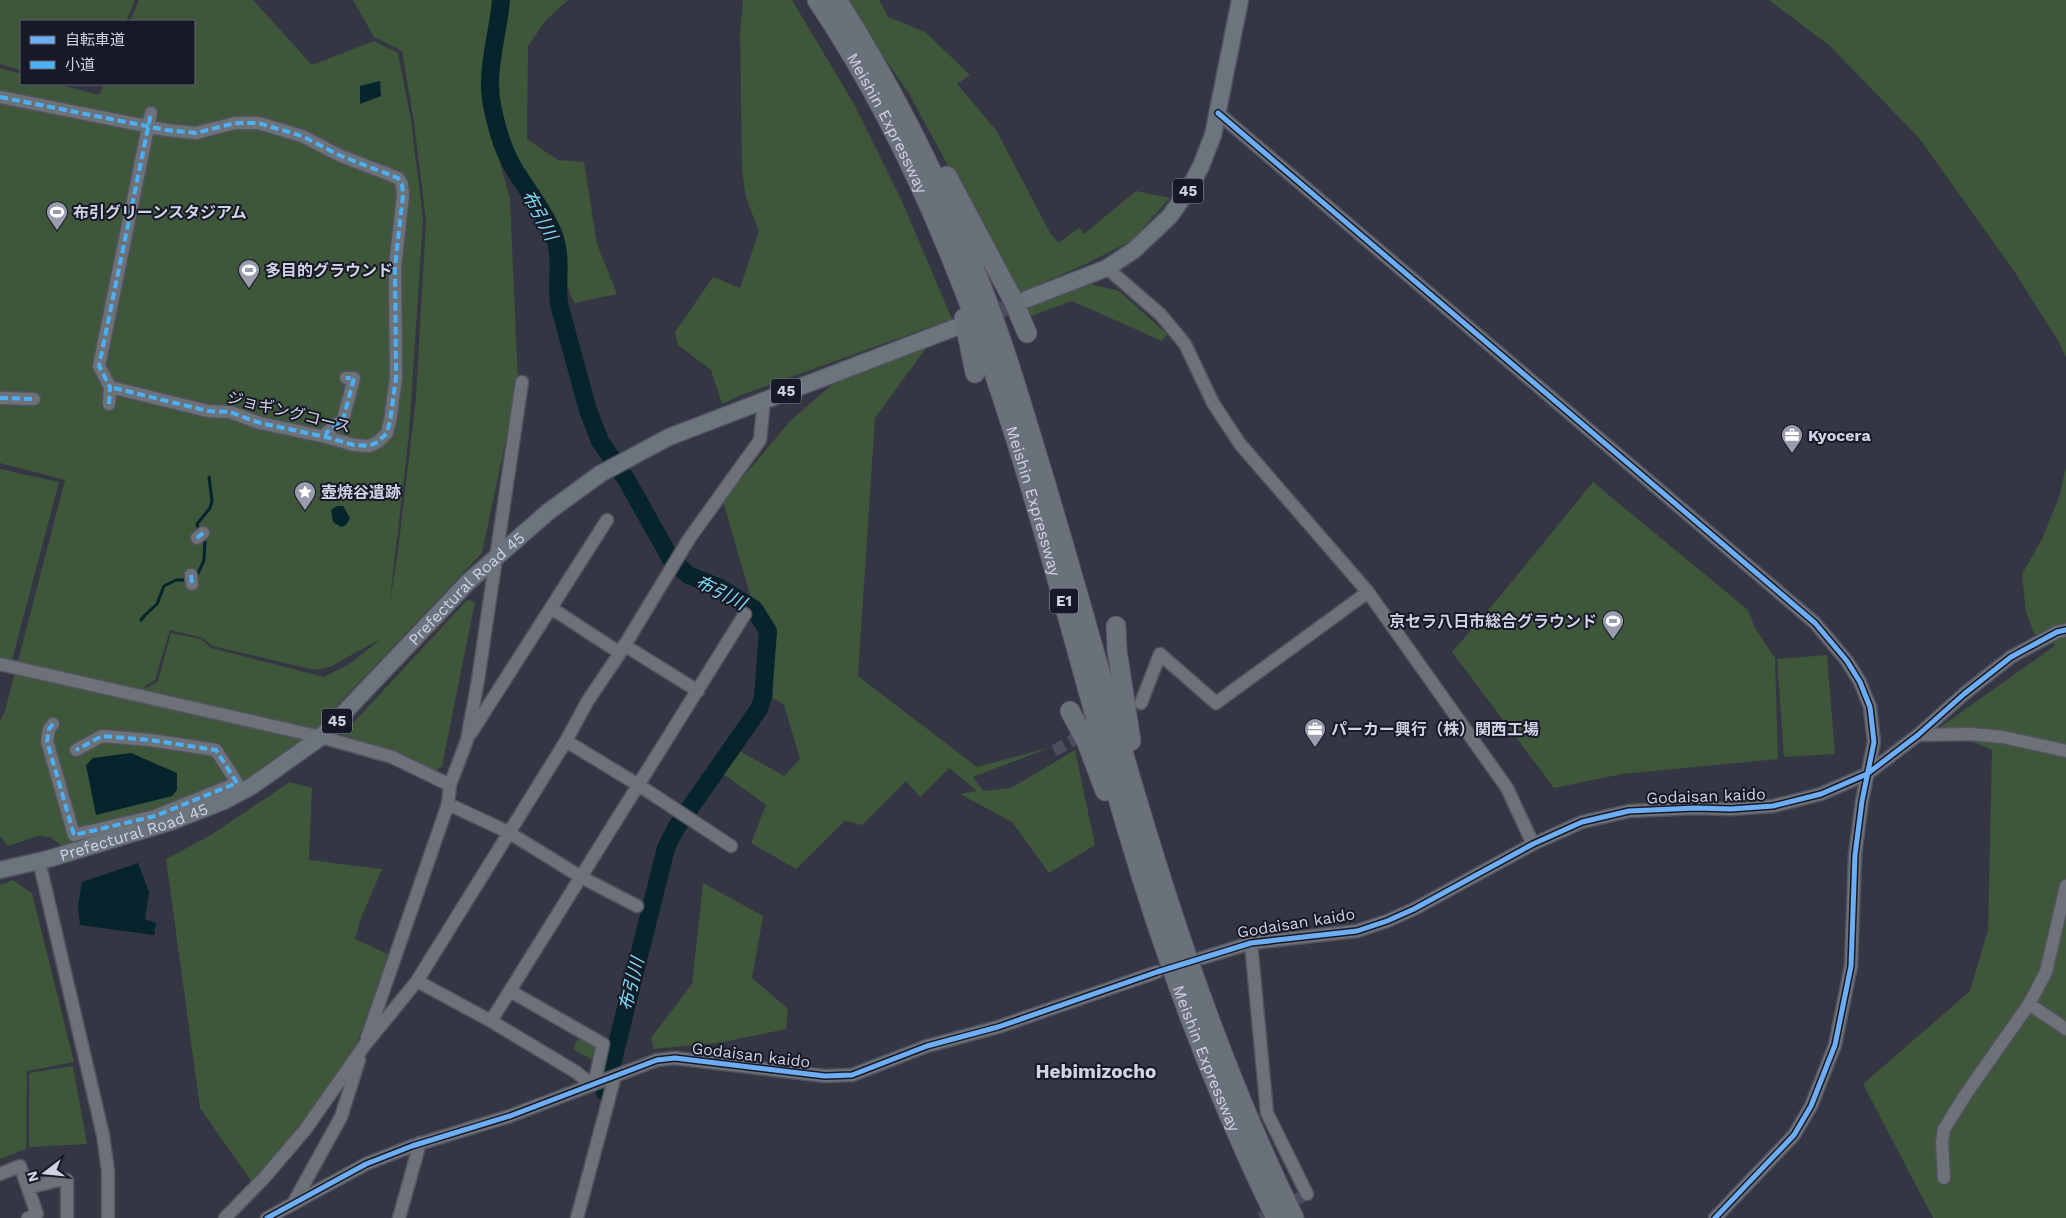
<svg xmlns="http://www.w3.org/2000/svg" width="2066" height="1218" font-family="'Work Sans','Noto Sans JP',sans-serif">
<rect width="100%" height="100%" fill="#343644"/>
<!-- green -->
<path fill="#3e563a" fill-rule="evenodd" d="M0,0H135L126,21H21V70L0,64Z
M139,0H253L312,65L374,41L398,53L411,121L423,219L409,433L389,609L398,551L416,398L426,220L414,122L402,51L374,37L353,0H568L546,20L528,46L527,139L558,160L584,162L597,244L617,294L574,303L551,245L496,148L510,199L518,382L482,553L332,711L317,732L170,695L308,738L249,779L129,827L61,846C54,840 51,835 42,837L41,835L8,846L0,836V721L5,711L65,480L0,463V68L21,74V84H58L99,95L104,84H194V21H130ZM170,630L203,638L213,646L314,670L330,667L382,638L351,663L324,677L211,648L201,639L171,633L158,681L147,688L144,687L155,680Z
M743,0H792L854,104L901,199L952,319L741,395L722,404L711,370L678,345L675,332L713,277L740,288L759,231L746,198L742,170L740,33Z
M844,0H879L888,17L925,32L970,75L957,84L996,130L1049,231L1058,243L1079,228L1084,234L1136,191L1170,198L1131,241L1086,264L1020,293L996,254L908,92Z
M1769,0H2066V357L2060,344L2014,271L1919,138L1830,46Z
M1090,284L1119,291L1167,334L1162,341L1072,301L1028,317L1026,308Z
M927,347L875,418L858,676L977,767L1051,747L973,777L983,791L1011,788L1075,750L1095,845L1049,873L1012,822L960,794L977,791L949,768L920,797L906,781L862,825L845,821L796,869L751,843L766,805L722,773L738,750L784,776L800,759L784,705L773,698L770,620L751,598L723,501L790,421L841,377Z
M2066,467V1218H1933L1863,1084L1970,991L1988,930L1992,750L1939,728L2056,645L2034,633L2026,612L2022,574L2042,539L2059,497Z
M0,469L59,482L12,660L0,658Z
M1593,482L1748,610L1755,628L1775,658L1778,759L1622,774L1554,788L1452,652L1501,595Z
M467,600L475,602L442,766L434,773L396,752L342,735Z
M1827,655L1835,754L1784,757L1777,659Z
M290,782L312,788L309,860L382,869L361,918L355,939L388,954L356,1046L302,1126L252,1182L200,1108L166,859L211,835Z
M13,880L32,893L74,1062L27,1071L26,1149L0,1159V885Z
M703,883L763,916L752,978L788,1009L786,1029L724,1042L654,1049L651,1038L692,984Z
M581,1033L598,1048L594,1061L573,1049Z
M73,1066L87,1144L29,1147V1073Z"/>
<!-- water -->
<path fill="#05242c" d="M380,81L381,96L360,104V86Z
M337,506H343L350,518L346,525L341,527L333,522L331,510Z
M131,753L177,773V790L172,796L96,815L86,765L93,758Z
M138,863L149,892L145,919L156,923L154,935L80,925L78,906L82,882Z"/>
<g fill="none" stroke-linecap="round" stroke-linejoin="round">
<!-- stream -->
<path stroke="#05242c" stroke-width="3" d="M199,532L197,524L210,508L212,501L209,477
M196,578L204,560L205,540L203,537
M141,620L145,615L157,604L164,586L176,580H188"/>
<!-- river -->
<path stroke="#05242c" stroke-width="18" d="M501,0C498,37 484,73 493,110C497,129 503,150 513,167C526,189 543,209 553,233C563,258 556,278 559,304L588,410L600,441L626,479L671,559L688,575L718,587L754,609L768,631L763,697L759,709L676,828L666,848L605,1092"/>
<!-- minor-tunnel -->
<path stroke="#4b4e5c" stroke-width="12" stroke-dasharray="12 6" stroke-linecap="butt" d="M1054,751L1089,731
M1260,1218L1307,1194"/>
<!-- major-tunnel -->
<path stroke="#4b4e5c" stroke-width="16" stroke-dasharray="16 8" stroke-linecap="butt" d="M979,318L1026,300"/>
<!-- minor casing -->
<g stroke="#52535f" stroke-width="15">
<path id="minor" d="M0,97L166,130L196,133L235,123H258L302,136L341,156L398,178L402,184L403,195L395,267L396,378L390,421L387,433L378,442L369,446L354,445L326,437L260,423L230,412L208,411L110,387
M1218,113L1815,623L1847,661L1860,682L1870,707L1874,742L1862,801L1855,855L1851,966L1835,1045L1811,1106L1794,1135L1715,1218
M1107,268L1161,315L1185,344L1213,403L1240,444L1368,592L1507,788L1533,844
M0,398L34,399
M109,404L110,387L99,366L151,113
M326,437L327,432L343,420L354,378H346
M197,538L203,533
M191,575L192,584
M551,608L620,653
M624,645L698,691
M0,664L321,737L392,757L450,785
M1141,703L1160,654L1216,703L1368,592
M53,724L49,729L47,741L74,835L155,816L237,783L216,750L150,740L102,736L76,750
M471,733L607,520
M1918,735L1970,734L2003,737L2066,751
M566,741L640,786L731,846
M448,804L508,832L581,877L637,906
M39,861L103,1135L108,1171V1218
M1251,943L1267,1113L1307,1194
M1202,958L1251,943L1357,931L1387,921L1414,909L1533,844L1582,822L1629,811L1695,808L1731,809L1773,806L1821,794L1867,774L1918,735L1964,694L2011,657L2057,632L2066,630
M417,981L491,1021L576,1072L592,1085L595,1080L603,1044L510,991
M2029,1004L2066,1029
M491,1021L745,614
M367,1038L448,804L450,785L467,740L478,680L522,382
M0,1174L20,1166L37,1214L28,1218
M1944,1178L1942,1142L1944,1129L1966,1094L2029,1004L2046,972L2066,886
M28,1188L59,1180H67V1218
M294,1202L341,1117L359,1060
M225,1218L264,1178L305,1130L364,1046L417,981L566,741L587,702L620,653L689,539L760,440L764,400
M267,1218L366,1164L412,1146L510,1116L657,1060L675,1058L825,1076L852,1075L927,1046L998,1027L1157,972
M399,1218L420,1143
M577,1218L615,1076"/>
</g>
<!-- major casing -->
<g stroke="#52535f" stroke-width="19">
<g id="major">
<path d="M1027,299L1107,268L1134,250L1170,216L1189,189L1201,166L1213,135L1240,0"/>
<path id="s1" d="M0,870L48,859L170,822L224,801L252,786L321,737L468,582L548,512L600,474L669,437L954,328"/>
</g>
</g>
<!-- highway casing -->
<g stroke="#52535f" stroke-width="21">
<g id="highway">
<path id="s2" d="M817,0C983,247 1044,544 1126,826C1165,959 1215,1093 1276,1218"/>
<path d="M837,0C894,89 940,182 979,280C1001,335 1018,392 1035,448C1075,578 1109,709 1149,839C1188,967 1235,1097 1294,1218"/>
<path d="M947,176L1013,300L1027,333"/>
<path d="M964,318L975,373"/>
<path d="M1116,626L1117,650L1131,741"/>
<path d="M1070,711L1087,743L1105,791"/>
</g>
</g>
<!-- minor -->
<use href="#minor" stroke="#6c7278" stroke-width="12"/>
<!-- major -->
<use href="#major" stroke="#6c747d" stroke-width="16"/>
<!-- highway -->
<use href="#highway" stroke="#6b717a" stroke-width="19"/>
<!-- quiet -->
<path stroke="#4cb0f7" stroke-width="4" stroke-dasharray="8 4" stroke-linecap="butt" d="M0,97L166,130L196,133L235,123H258L302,136L341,156L398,178L402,184L403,195L395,267L396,378L390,421L387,433L378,442L369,446L354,445L326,437L260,423L230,412L208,411L110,387
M0,398L34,399
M109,404L110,387L99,366L151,113
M326,437L327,432L343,420L354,378H346
M197,538L203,533
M191,575L192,584
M53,724L49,729L47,741L74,835L155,816L237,783L216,750L150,740L102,736L76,750"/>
<!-- cycleway casing -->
<g stroke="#181926" stroke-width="8">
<path id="cycleway" d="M1218,113L1815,623L1847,661L1860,682L1870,707L1874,742L1862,801L1855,855L1851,966L1835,1045L1811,1106L1794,1135L1715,1218
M267,1218L366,1164L412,1146L510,1116L657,1060L675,1058L825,1076L852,1075L927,1046L998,1027L1157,972L1251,943L1357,931L1387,921L1414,909L1533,844L1582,822L1629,811L1695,808L1731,809L1773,806L1821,794L1867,774L1918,735L1964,694L2011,657L2057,632L2066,630"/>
</g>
<!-- cycleway -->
<use href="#cycleway" stroke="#6dadf4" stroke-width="5"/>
</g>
<!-- icons -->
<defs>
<g id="stadium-pin" transform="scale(1.125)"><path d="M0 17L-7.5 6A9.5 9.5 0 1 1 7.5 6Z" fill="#999cad" stroke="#181926"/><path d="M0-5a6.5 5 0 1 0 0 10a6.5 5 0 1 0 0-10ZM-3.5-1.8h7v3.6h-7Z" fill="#fff"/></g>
<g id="office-pin" transform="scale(1.125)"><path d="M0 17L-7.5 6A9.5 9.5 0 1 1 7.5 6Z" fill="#999cad" stroke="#181926"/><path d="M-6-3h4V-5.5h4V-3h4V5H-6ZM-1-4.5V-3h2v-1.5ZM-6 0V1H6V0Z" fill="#fff"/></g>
<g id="sight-pin" transform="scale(1.125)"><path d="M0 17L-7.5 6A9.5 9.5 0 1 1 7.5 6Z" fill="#999cad" stroke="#181926"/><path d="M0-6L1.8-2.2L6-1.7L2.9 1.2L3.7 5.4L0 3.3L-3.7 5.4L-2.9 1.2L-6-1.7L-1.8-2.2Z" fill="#fff"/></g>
</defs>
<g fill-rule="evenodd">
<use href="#stadium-pin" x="57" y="212"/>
<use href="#stadium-pin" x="249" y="270"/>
<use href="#office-pin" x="1792" y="435"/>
<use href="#sight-pin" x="305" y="492"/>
<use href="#stadium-pin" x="1613" y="621"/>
<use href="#office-pin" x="1315" y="729"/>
</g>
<g text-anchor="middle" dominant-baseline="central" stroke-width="4" stroke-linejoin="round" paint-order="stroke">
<!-- shield labels -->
<g fill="#181926" stroke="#999bac" stroke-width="1">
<rect x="1173" y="178.5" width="30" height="25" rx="4"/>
<rect x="771" y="378.5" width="30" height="25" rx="4"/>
<rect x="1050" y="588.5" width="28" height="25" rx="4"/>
<rect x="322" y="708.5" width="30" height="25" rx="4"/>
</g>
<g font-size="15" font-weight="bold" fill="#d0d3e5">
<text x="1188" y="191">45</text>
<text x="786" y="391">45</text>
<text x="1064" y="601">E1</text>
<text x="337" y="721">45</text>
</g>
<!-- street labels -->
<g font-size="16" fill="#d0d3e5" stroke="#181926">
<text stroke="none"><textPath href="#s2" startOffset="142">Meishin Expressway</textPath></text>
<text transform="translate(289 412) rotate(14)">ジョギングコース</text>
<text stroke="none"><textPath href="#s2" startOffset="548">Meishin Expressway</textPath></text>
<text stroke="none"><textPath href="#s1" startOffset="559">Prefectural Road 45</textPath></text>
<text transform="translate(1706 796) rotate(-2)">Godaisan kaido</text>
<text stroke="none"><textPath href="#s1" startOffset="139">Prefectural Road 45</textPath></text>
<text transform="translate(1296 923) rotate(-9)">Godaisan kaido</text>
<text transform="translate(751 1055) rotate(7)">Godaisan kaido</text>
<text stroke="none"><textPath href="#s2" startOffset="1132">Meishin Expressway</textPath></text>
</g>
<!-- poi labels -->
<g font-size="16" font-weight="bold" fill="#d0d3e5" stroke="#181926" text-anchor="start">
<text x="73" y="212">布引グリーンスタジアム</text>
<text x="265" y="270">多目的グラウンド</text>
<text x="1808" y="435">Kyocera</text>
<text x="321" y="492">壺焼谷遺跡</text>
<text x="1597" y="621" text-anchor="end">京セラ八日市総合グラウンド</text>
<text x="1331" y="729">パーカー興行（株）関西工場</text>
</g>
<!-- water labels -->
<g font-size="18" font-style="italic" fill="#7addf4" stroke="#181926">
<text transform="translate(540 215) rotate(62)">布引川</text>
<text transform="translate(721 592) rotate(27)">布引川</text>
<text transform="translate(631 984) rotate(-76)">布引川</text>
</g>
<!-- quarter labels -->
<g font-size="19" font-weight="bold" fill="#d0d3e5" stroke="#181926">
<text x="1096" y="1071">Hebimizocho</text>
</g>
</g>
<!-- legend -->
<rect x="20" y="20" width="175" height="65" fill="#181926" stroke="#626372"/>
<rect x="30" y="36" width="25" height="8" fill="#6dadf4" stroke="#626372"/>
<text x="65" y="45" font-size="15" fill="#d0d3e5">自転車道</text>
<rect x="30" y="61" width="25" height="8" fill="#4cb0f7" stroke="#626372"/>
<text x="65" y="70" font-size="15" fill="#d0d3e5">小道</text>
<!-- north arrow -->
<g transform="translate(45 1173) rotate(254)" stroke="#181926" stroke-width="4" paint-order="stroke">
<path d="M0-4L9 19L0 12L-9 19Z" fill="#d0d3e5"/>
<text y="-8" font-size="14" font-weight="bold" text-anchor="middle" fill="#d0d3e5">N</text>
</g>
</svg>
